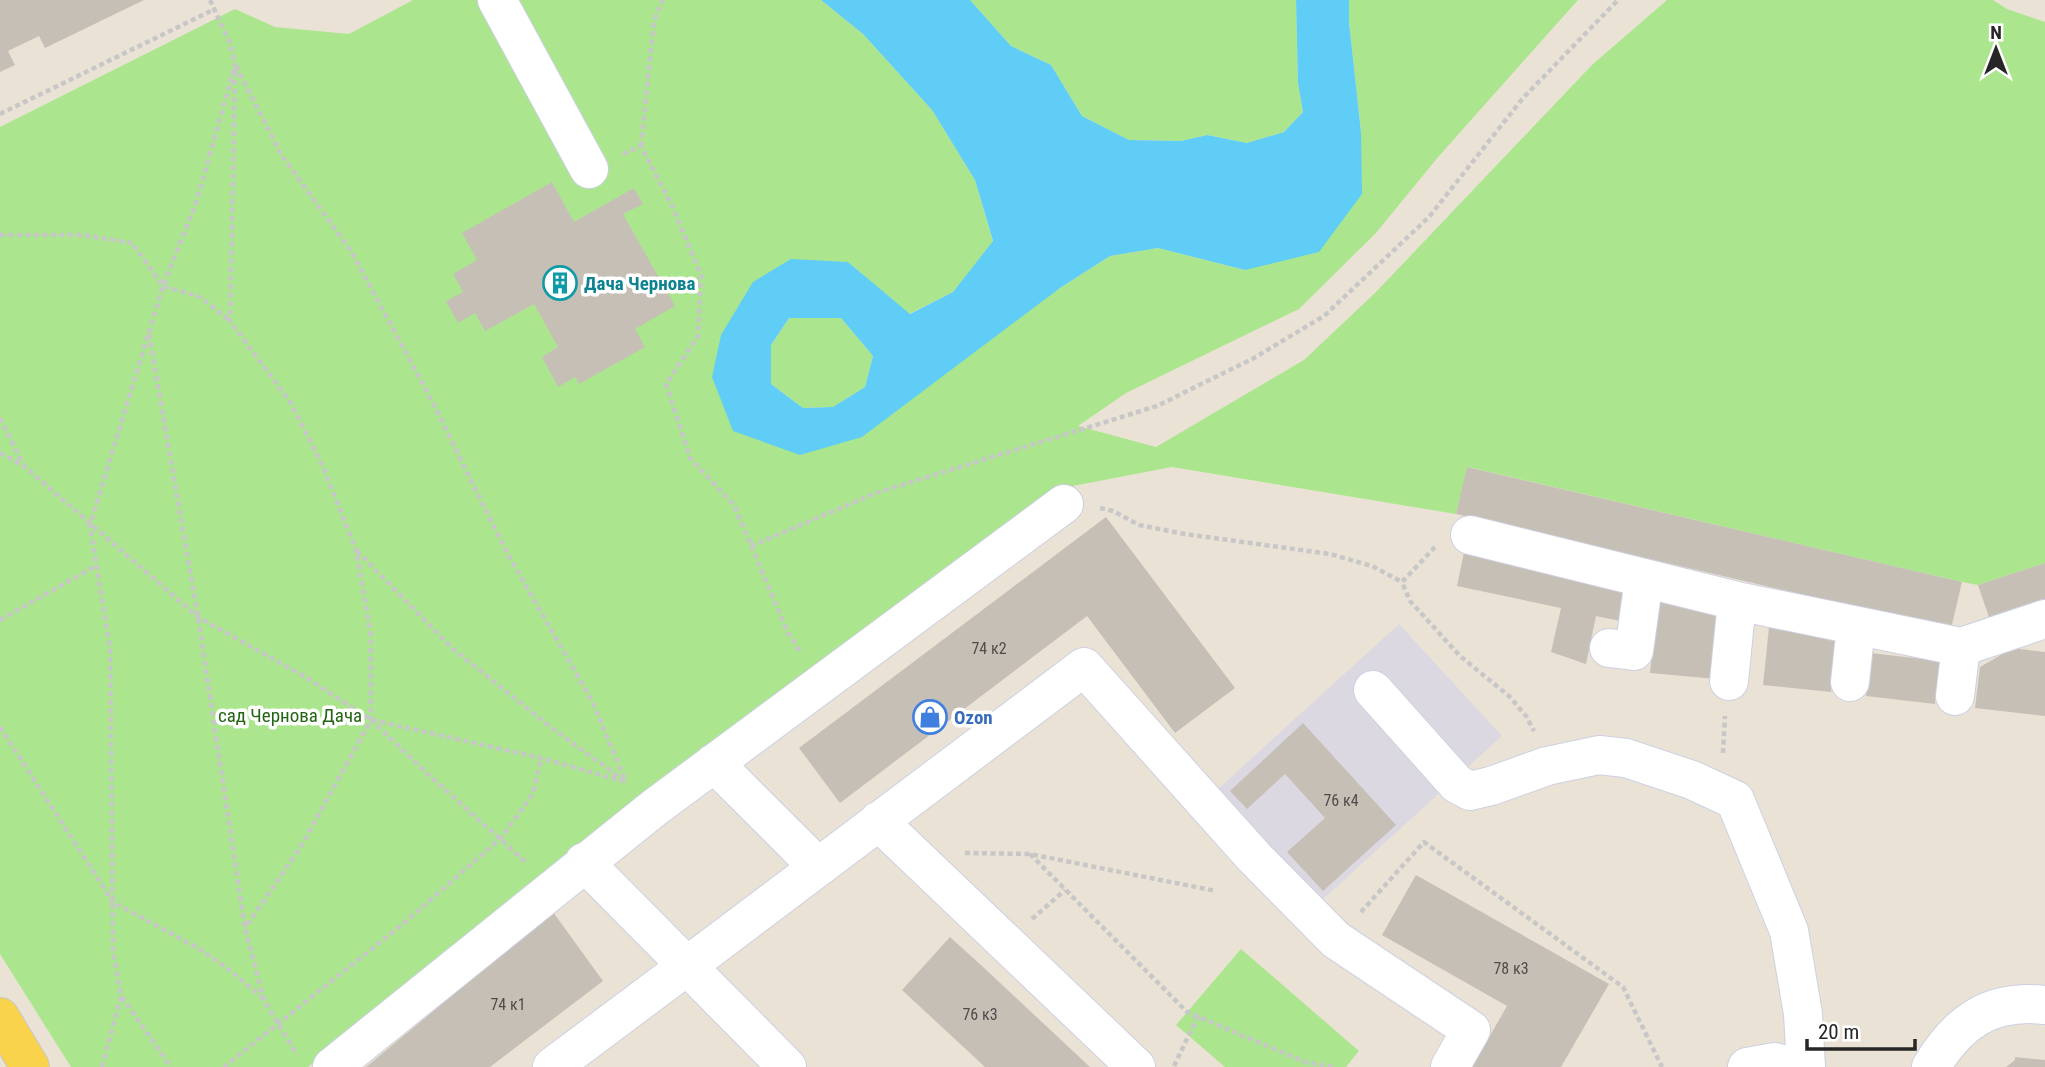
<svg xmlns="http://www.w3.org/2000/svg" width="2045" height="1067" font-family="'Roboto Condensed',sans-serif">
<rect width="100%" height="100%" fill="#ebe2d6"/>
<!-- industrial -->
<path fill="#dbd8e2" d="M1399,624L1502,736L1320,902L1218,789Z"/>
<!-- green -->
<path fill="#abe68e" d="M413,0H821L863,34L932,110L975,180L993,242L953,292L909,314L848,262L721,335L800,455L1110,256L1158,248L1245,270L1361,132L1349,22V0H1578L1439,156L1375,234L1299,309L1126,393L1078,426L1156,447L1304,360L1376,292L1592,65L1667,0H1993L2007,9L2045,22V563L1978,585L1962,582L1468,467L1456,514L1172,467L1052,490L308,1067H71L0,954V127L235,9L275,27L349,34Z
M970,0H1296L1298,83L1303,112L1284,132L1247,143L1207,135L1181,141L1129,140L1082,116L1051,65L1011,46Z
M789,318H841L873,356L865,387L833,407L803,408L771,384V345Z
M1241,949L1359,1051L1346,1067H1225L1176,1025Z"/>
<!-- water -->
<path fill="#60cdf6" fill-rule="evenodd" d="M821,0H970L1011,46L1051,65L1082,116L1129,140L1181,141L1207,135L1247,143L1284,132L1303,112L1298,83L1296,0H1349V22L1361,132L1362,194L1319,252L1245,270L1158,248L1110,256L1060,288L862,437L800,455L733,431L712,377L721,335L753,282L791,259L848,262L910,314L953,292L993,241L975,180L932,110L863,34ZM789,318H841L873,356L865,387L833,407L803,408L771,384V345Z"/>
<!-- building -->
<path fill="#c6bfb6" d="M0,0H144L45,48L39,36L8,51L15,65L0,72Z
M552,182L574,222L634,188L643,204L623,214L675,306L635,329L645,347L579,384L575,377L558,387L542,357L558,347L534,304L485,331L475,313L458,323L446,301L463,292L453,274L477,260L462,233Z
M1467,467L1962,582L1951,629L1456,514Z
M1106,517L1235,688L1175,733L1087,616L840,803L799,748Z
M1464,552L1628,587L1620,621L1596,616L1586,664L1551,652L1561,608L1457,586Z
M2045,563V605L1991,623L1978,585Z
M1658,595L1724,602L1716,679L1650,673Z
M1769,627L1837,634L1831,692L1763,685Z
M2013,648L2045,652V716L1975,708L1980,667Z
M1871,653L1940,661L1935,704L1866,696Z
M1303,723L1396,825L1323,891L1287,852L1325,818L1285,774L1247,809L1230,791Z
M1416,875L1609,984L1561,1067H1472L1507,1006L1382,935Z
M553,912L603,981L490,1067H366Z
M950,937L982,966L1090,1067H985L902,990Z
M2015,1057L2045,1060V1067H2006L2015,1060Z"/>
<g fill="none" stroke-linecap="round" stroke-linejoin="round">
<!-- minor casing -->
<g stroke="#ccd0e1" stroke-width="40">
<path id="minor" d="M497,0L589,169
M1470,535L1737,601L1961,647L2045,619
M1609,648L1634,651L1644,579
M1729,681L1737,601
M1850,682L1856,626
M1373,690L1457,784L1470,791L1491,786L1547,766L1599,755L1626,758L1692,780L1735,800L1789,931L1803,1014L1806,1067
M1955,696L1961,647
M714,763L818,867
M878,821L1136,1067
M584,862L687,966L1084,667L1254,857L1336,940L1471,1030L1450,1067
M332,1067L654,808L1064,504
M552,1067L687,966L787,1067
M1747,1067L1775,1062L1793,1067
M1931,1067C1958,1022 1990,999 2045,1005"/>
</g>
<!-- major casing -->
<g stroke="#c7c7c7" stroke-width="40">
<path id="major" d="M0,1017L30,1067"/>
</g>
<!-- path -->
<path stroke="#c7c7c7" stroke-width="4.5" stroke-dasharray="5 3.5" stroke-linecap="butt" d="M210,0L230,43L235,65L230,321L291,403L323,467L356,550L371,635V720L300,848L245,928
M236,66L282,156L351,251L433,403L506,551L592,701L626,782
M0,114L215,9
M641,146L654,21L663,0
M623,154L641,146L673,208L701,275L698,336L666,384L690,458L734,505L788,633L801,653
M0,235H82L132,243L163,286L200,297L229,320
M149,334L198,617L245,928L264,1000L297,1055
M0,418L23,464
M0,453L24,466L198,617L307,678L371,720L432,778L527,863
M1100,508L1113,511L1139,525L1185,534L1330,554L1372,566L1402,582
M751,546L876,493L1157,406L1254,358L1324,316L1429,217L1523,98L1618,0
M1435,547L1402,582L1410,601L1460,656L1509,696L1526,716L1534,731
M357,551L453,649L548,725L626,782
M0,620L97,565
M372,720L541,758L622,781
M0,727L113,902L198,948L228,969L264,999
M1723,753L1725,716
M965,853L1030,854L1216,891
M1030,854L1187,1012L1305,1062L1333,1067
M1361,912L1424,842L1623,987L1662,1067
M1032,919L1065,890
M122,997L171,1067
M1174,1066L1198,1016
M102,1067L121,996L113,951L110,649L90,525L163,286L196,203L235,65
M224,1067L403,924L500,839L533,794L541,758"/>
<!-- minor -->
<use href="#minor" stroke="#fff" stroke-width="38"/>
<!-- major -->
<use href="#major" stroke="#fad34c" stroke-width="38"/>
</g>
<!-- icons -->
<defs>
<g id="building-ring" transform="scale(1.75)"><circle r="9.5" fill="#fff" stroke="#0f9aa8" stroke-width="1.5"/><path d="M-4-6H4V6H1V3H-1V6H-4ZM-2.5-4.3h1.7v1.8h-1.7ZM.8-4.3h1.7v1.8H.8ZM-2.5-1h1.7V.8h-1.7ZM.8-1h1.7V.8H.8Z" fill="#0f9aa8"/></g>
<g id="shop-ring" transform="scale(1.75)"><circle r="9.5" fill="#fff" stroke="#3f7fe0" stroke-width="1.5"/><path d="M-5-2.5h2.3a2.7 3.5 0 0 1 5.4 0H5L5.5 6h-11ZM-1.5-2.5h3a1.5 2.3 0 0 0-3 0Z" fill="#3f7fe0"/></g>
</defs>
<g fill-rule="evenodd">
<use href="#building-ring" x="560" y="283"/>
<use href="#shop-ring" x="930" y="717"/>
</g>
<g text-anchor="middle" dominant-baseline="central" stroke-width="7" stroke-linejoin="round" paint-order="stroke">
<!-- number labels -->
<g font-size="16" fill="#4e4c4a">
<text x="989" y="648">74 к2</text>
<text x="1341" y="800">76 к4</text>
<text x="1511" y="968">78 к3</text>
<text x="508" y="1004">74 к1</text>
<text x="980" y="1014">76 к3</text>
</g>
<!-- culture labels -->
<g font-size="19" font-weight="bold" fill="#0d838f" stroke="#fff" text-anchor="start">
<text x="584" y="283">Дача Чернова</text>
</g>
<!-- park labels -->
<g font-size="19" fill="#246614" stroke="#fff">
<text x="290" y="715">сад Чернова Дача</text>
</g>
<!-- shop labels -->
<g font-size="19" font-weight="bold" fill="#366cbe" stroke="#fff" text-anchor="start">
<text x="954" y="717">Ozon</text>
</g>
</g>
<!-- north arrow -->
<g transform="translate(1996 49)" stroke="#ffffff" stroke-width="5" paint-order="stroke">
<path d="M0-5L12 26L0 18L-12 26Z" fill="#262626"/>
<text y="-10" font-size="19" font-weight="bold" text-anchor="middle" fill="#262626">N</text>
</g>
<!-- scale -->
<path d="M1807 1039v10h108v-10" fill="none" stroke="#262626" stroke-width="3.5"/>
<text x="1818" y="1039" font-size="21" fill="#262626" stroke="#ffffff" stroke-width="5" paint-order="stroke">20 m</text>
</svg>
